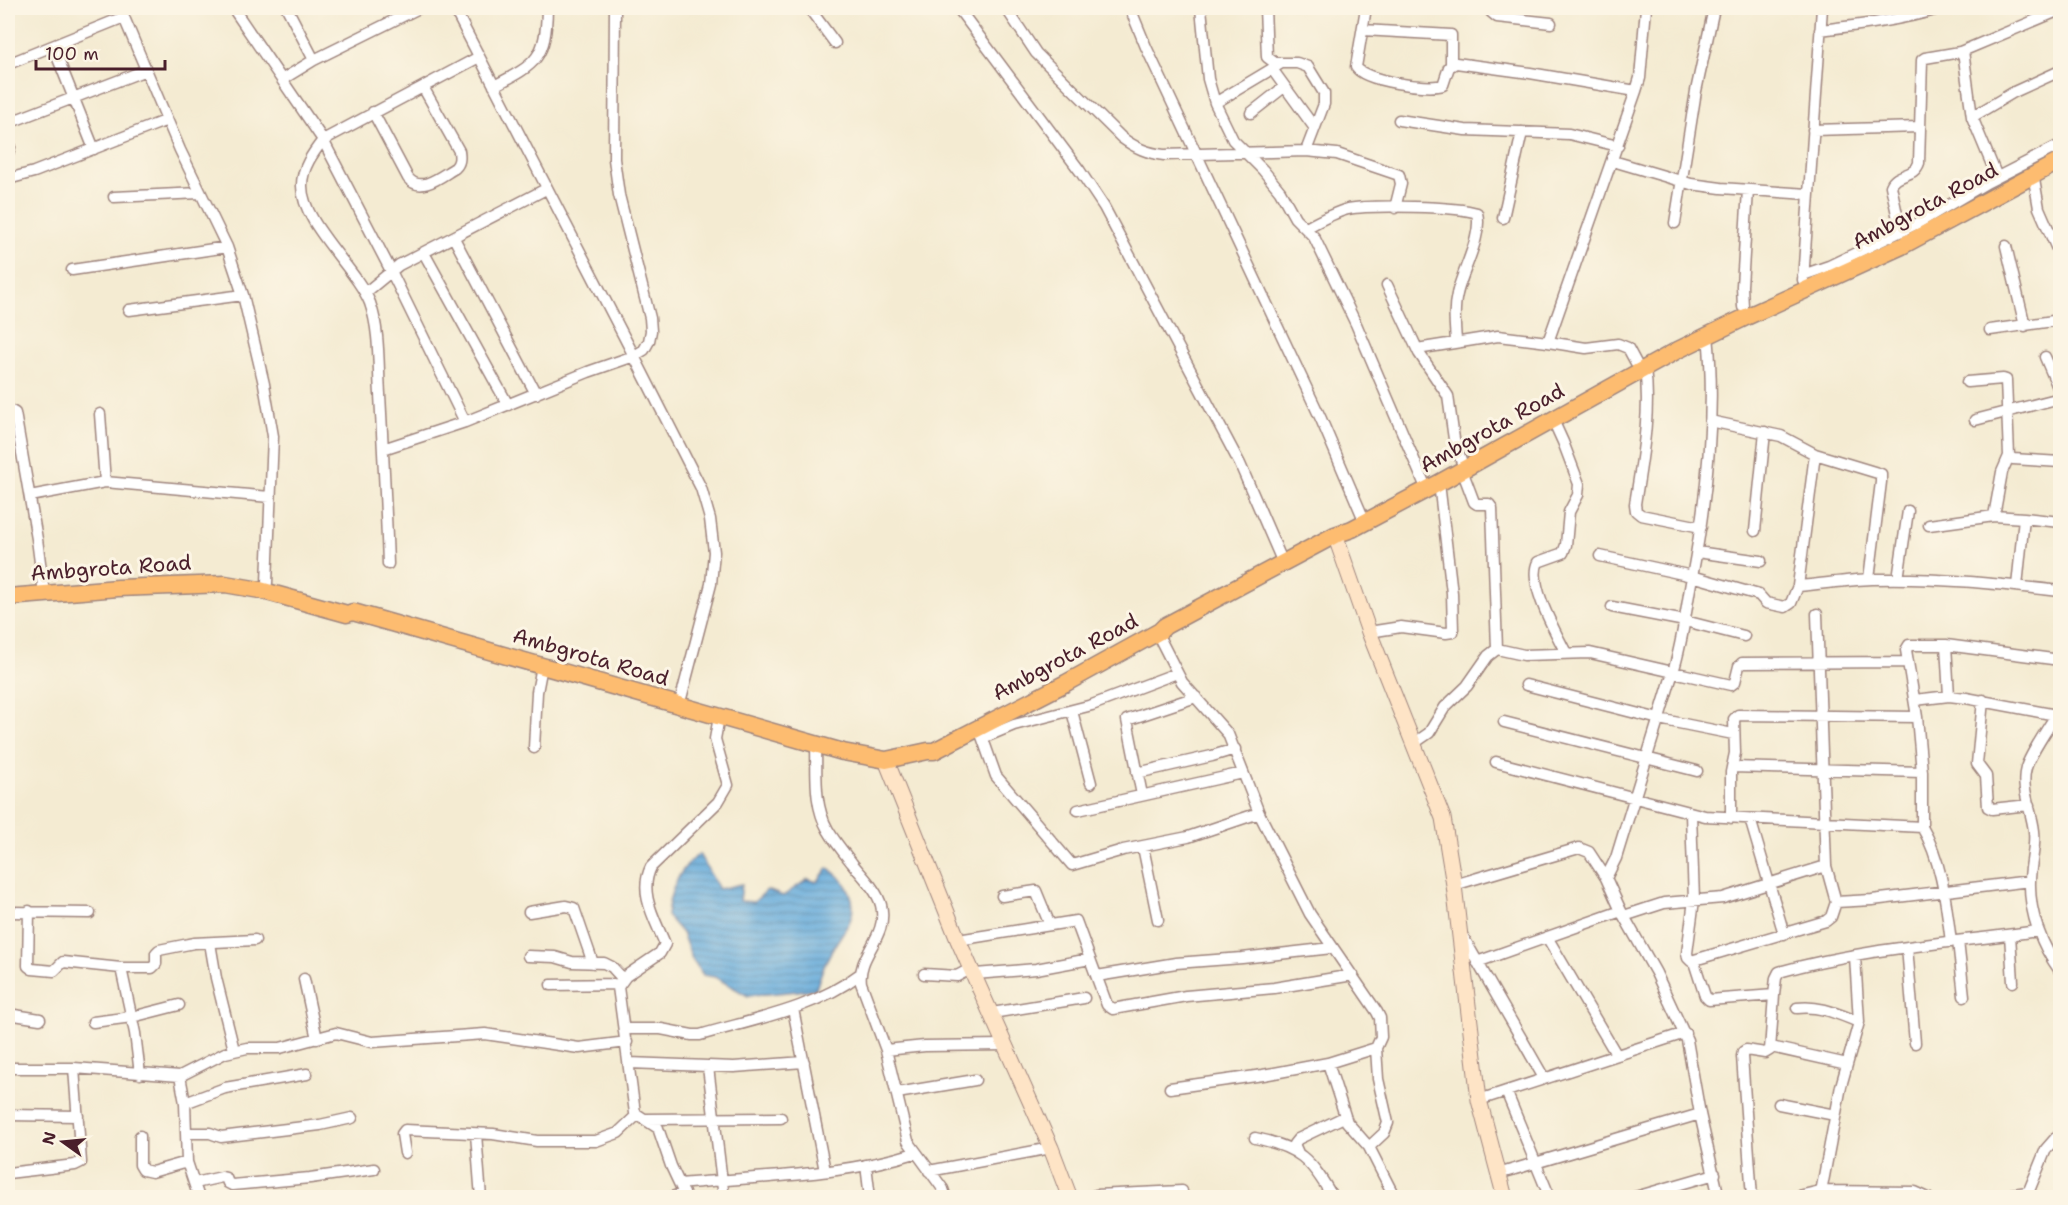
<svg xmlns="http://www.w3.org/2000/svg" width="2068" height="1205" font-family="'Shantell Sans',sans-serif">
<defs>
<pattern id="water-rules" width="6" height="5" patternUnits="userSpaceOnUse" patternTransform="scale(1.5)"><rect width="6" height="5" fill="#65abdb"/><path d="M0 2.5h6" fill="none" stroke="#558bb2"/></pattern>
</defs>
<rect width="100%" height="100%" fill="#fcf5e5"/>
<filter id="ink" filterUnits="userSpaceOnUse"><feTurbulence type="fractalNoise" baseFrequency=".0167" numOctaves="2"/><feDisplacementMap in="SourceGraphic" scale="12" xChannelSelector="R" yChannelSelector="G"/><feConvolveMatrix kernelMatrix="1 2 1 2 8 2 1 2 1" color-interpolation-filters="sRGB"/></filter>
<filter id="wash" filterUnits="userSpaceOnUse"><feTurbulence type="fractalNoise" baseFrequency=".008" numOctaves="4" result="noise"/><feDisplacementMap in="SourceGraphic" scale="24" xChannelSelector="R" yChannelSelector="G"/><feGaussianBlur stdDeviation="1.35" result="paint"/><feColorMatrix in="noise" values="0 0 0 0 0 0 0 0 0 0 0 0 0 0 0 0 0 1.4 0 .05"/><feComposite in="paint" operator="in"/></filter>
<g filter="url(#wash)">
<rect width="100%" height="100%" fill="#f4ebd2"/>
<!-- water -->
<path fill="url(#water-rules)" stroke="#586583" stroke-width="1.5" d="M699,854L719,889L742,884L740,901L754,902L767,890L783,896L808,879L817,882L828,868C846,880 860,900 849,923C844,932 837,941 832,950C825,963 820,975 816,989L748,996L715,977L703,975L692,959L682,933L667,916C669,892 679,868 699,854Z"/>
</g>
<g filter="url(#ink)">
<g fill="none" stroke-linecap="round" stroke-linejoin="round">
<!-- street casing -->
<g stroke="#9f857e" stroke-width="13">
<path id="street" d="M120,8L180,150L227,247L243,295L264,384L273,436L267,583
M233,8L323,140L391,271L465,422
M287,8L314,60
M454,8L634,356L701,488L710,519L714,552L711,584L679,706
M809,8L835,43
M958,8L1080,171L1104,207L1240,464L1283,563
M1006,8L1036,53L1122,138C1136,148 1147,153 1164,155L1306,151L1337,154L1399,175L1401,184L1395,208
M1130,8L1146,47L1321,419L1362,515
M1201,8L1208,79L1215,103L1233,140L1263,170L1280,191L1295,218L1314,237L1356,324L1424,483
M1265,8L1267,57L1275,63H1297L1308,67L1324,93V104L1306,151
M1366,8L1356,67C1364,81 1428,90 1443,85L1449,67L1456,63L1530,73L1636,91
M1491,8V12L1497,17L1551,23
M1363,30L1451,35V65
M1820,30C1862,25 1901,20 1942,8
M53,46L94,149
M1963,51L1972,117L1997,177
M8,64L124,17
M1272,69L1314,127
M283,79L314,60L419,8
M494,86C537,64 546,58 547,8
M1215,103L1280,64
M373,112L408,178C421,194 441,176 455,168C460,163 460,158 459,151L423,87
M1251,113L1284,87
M1972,117L2014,92L2060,71
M1399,120L1465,130L1569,134L1618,146
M8,123L146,70
M1813,130L1920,127
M8,140L10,147L8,153
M1613,161L1691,184L1721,188L1808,194
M2033,174L2039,208L2060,256
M8,179L34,172L167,120
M114,197L200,193
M1503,218L1522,132
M1675,223L1696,91L1714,8
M1306,228C1319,221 1333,213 1348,209C1369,205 1457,206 1477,213C1483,236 1462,271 1457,294C1453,310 1455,326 1456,341
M1903,231L1898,219L1891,186C1897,172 1914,178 1919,163L1922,60L1925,58L1960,52L2060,10
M454,238L536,394
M2006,246L2025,326
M424,253L508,405
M72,270L227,247
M1803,275L1829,266L1920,222L1988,182L2060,145
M1803,280L1822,8
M1387,285L1419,353L1448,396L1454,439L1462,463
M365,293L399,265L546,189
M1743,307L1742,286L1748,190
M129,310L243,295
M1990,330L2060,320
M1548,342L1636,91L1640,78L1646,8
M1417,349L1498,336L1548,342L1586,348L1618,344L1628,348L1636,363
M2045,357L2060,392
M1645,368C1651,413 1642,459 1635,504L1636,511L1641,515L1701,527
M1967,382L2003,379L2006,380L2009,456L2013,459L2060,462
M8,409L15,413L37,539L43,586
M100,414L105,482
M1553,420L1563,442L1579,484L1578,495L1569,512L1566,545L1563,553L1538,562C1527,583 1556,633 1566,653
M1975,420L2060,398
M1710,421L1781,436L1815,454L1881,474V482L1869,579
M383,449L465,422L588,372L634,356L644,350L649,341L651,331L650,318L619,195L614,159L615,8
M1815,454L1798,586C1823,584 1848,580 1872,579C1935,577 1998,584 2060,591
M1462,470L1474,502L1477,504H1489L1492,508L1497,649L1524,655L1590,653L1673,672C1683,641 1686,609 1692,577C1707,497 1716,415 1708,335
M30,496L105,482L270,497
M1994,516L2002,472L2009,456
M1929,525L1994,516L2024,518
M1755,531L1765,432
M1697,552L1761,561
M1600,556L1692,576L1759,595L1766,603L1785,607L1791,603L1798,586
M388,564C386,507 383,451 380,394C378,365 380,331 370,303C356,268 301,223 302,185C302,168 313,153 323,140L479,57
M1898,579L1908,511
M2017,586L2024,518L2060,522
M1612,607L1685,621L1744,636
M1817,614L1826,866
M1369,632L1401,627L1446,633L1453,632L1452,593L1439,483
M1946,645L1949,696
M1908,662L1906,650L1909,645H1946L2060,660
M1526,685L1659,719L1733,734
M1915,700L1949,696L1966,698L2056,715
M1983,700L1977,764L1986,776L1988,807L1992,809L2029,805
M2060,708C2052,723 2030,753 2026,768C2020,788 2032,811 2034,831C2036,848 2030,864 2030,881C2029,914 2042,946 2060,971
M1072,711L1091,783
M1504,722L1697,771
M979,728L996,776L1072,865L1123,850L1188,837L1259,813L1228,734L1182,682L1157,633
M983,738L1014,725L1092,705L1177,673
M1413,744L1429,733L1445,707L1467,686L1488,656L1497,649
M816,745C817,773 813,804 828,830C835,842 844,853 852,863C862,876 877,890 881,905C889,937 857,954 861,983L886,1050L908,1141L943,1189L946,1198
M534,748L537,692L542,666
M1496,762L1705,816L1922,827C1942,861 1946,903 1951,942
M1732,767L1922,772
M1137,773L1212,756L1235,749
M1142,795L1127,720L1196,697
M1078,810L1243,773
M1259,813L1310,914L1377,1012L1380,1018L1381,1037L1376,1048L1328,1063L1347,1122L1369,1147L1395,1198
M1691,814L1694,900L1687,953L1688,958L1691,961L1826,921L1831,917L1836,902
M1731,818V772L1735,753L1734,719L1738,715L1917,717L1922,772V827
M1750,819L1784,934
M1143,847L1158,920
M1606,878L1621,911L1656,973L1687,1040L1700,1114L1719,1198
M1454,885L1579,848L1589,852L1606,878L1616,858L1673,672L1731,685L1735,682L1739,666L1742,663L1908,662L1917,717
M1002,896L1036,891L1050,925
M29,911L28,966L32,969L54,971L63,962L121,968H152L156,964V953L159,950L194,943L255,940
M8,912L90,913
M529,912L566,906L574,908L593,963
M1624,916L1664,903L1723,898L1826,866L1836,902L1872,900L2030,881
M1462,935L1544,1078
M2010,935L2013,982
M1547,937L1616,1054
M958,940L1076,921L1107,1005L1113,1009L1186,996L1274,988L1353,975
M1958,941L1964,996
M210,943L216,978L234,1050
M1907,947L1915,1043
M528,956L555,957L572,962L604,963L612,967L623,979
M1477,962L1621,911
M1694,962L1705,996L1709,1000L1774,995L1776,978L1779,972C1863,948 1952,943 2038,931
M121,968L135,1033L140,1074
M924,974L957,976L972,968
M975,974L1036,969L1090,959
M1097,976L1176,963L1242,958L1332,948
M304,979L317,1039
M551,985L619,984
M1797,1008C1820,1005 1838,1014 1859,1022
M793,1009L825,1171
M992,1013L1084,998
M8,1014L40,1019
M93,1022L132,1017L179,1005
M625,1029H661L692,1035H700C755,1019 814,1009 860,974
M1771,1047L1847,1064
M886,1050L925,1046L1005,1045
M629,1063L734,1067L804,1062
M708,1067L724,1198
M8,1068H74L180,1076L225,1053L247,1048H280L336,1033L372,1042L485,1034L579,1048L627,1042
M180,1076L185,1103L187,1162L199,1198
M1170,1088L1263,1075L1328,1063
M1506,1091L1550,1198
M897,1093L975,1080
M1479,1100L1685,1033
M185,1103L225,1088L307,1074
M1779,1104L1835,1115
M8,1115L78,1116
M646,1119L781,1118
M187,1133H210L221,1137L320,1125L352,1118
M476,1134L481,1198
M140,1136V1165L143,1170L152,1172L187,1162
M1255,1138C1299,1147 1311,1159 1333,1198
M1369,1147L1384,1133L1388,1123L1378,1079L1376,1048
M405,1153L402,1134L405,1130L493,1134L537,1141H596L618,1133L637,1115
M1298,1153L1294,1144L1298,1139L1344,1117
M866,1165L870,1198
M929,1171L1051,1148
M8,1173L75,1165L81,1162L74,1068
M1498,1174L1700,1114
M195,1183L222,1177L226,1178L228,1183L232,1185L310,1178L374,1169
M680,1184C758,1176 839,1177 915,1153
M1820,1191L1915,1192L1928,1198
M392,1198H409
M669,1198L684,1193
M686,1198L671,1166L658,1128L635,1113L618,987L626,976L660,953L665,944C655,919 638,893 651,867L718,802L728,785L715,739L719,717
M1088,1198L1096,1195L1182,1191
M1632,1198L1715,1174
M1752,1198L1742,1056L1743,1052L1746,1050L1765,1053L1770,1050L1774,995
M1790,1198L1820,1191L1822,1187L1841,1086L1859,1022L1855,956
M1984,1198L2028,1192
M2026,1198L2046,1149L2060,1133"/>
</g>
<!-- secondary casing -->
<g stroke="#9f857e" stroke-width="17">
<path id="secondary" d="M1335,535L1369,632L1443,818L1454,885L1479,1100L1505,1198
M886,760L958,940L1051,1148L1070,1198"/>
</g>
<!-- primary casing -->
<g stroke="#9f857e" stroke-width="19">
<path id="primary" d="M8,597L118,588L225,584L260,590L347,614L353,612L843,752L886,760L928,751H934L1066,683L1160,631L1165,626L1335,535L1352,529L1439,483L1678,350L1746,317L1902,246L2060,161"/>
</g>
<!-- street -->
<use href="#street" stroke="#fff" stroke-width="10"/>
<!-- secondary -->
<use href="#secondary" stroke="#fee4c6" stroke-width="15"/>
<!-- primary -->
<use href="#primary" stroke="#fdbc70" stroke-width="16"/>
</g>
</g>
<g text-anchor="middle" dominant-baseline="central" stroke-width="6" stroke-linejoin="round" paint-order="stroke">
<!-- street labels -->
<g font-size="21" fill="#4a1f2b" stroke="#fcf5e5">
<text transform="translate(1925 206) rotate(-28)">Ambgrota Road</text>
<text transform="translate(1492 428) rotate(-29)">Ambgrota Road</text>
<text transform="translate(111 568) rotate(-4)">Ambgrota Road</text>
<text transform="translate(591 657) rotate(16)">Ambgrota Road</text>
<text transform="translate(1065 657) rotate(-28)">Ambgrota Road</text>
</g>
</g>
<!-- margin -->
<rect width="2068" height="1205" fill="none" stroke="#fcf5e5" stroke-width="30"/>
<!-- north arrow -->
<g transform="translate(63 1142) rotate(285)" stroke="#fcf5e5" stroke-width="4.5" paint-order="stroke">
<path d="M0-4.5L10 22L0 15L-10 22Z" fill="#4a1f2b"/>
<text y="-9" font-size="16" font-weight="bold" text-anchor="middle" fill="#4a1f2b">N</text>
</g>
<!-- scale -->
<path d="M36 60v9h129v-9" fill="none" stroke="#4a1f2b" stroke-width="3"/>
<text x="45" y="60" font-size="18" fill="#4a1f2b" stroke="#fcf5e5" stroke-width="4.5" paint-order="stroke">100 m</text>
</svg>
